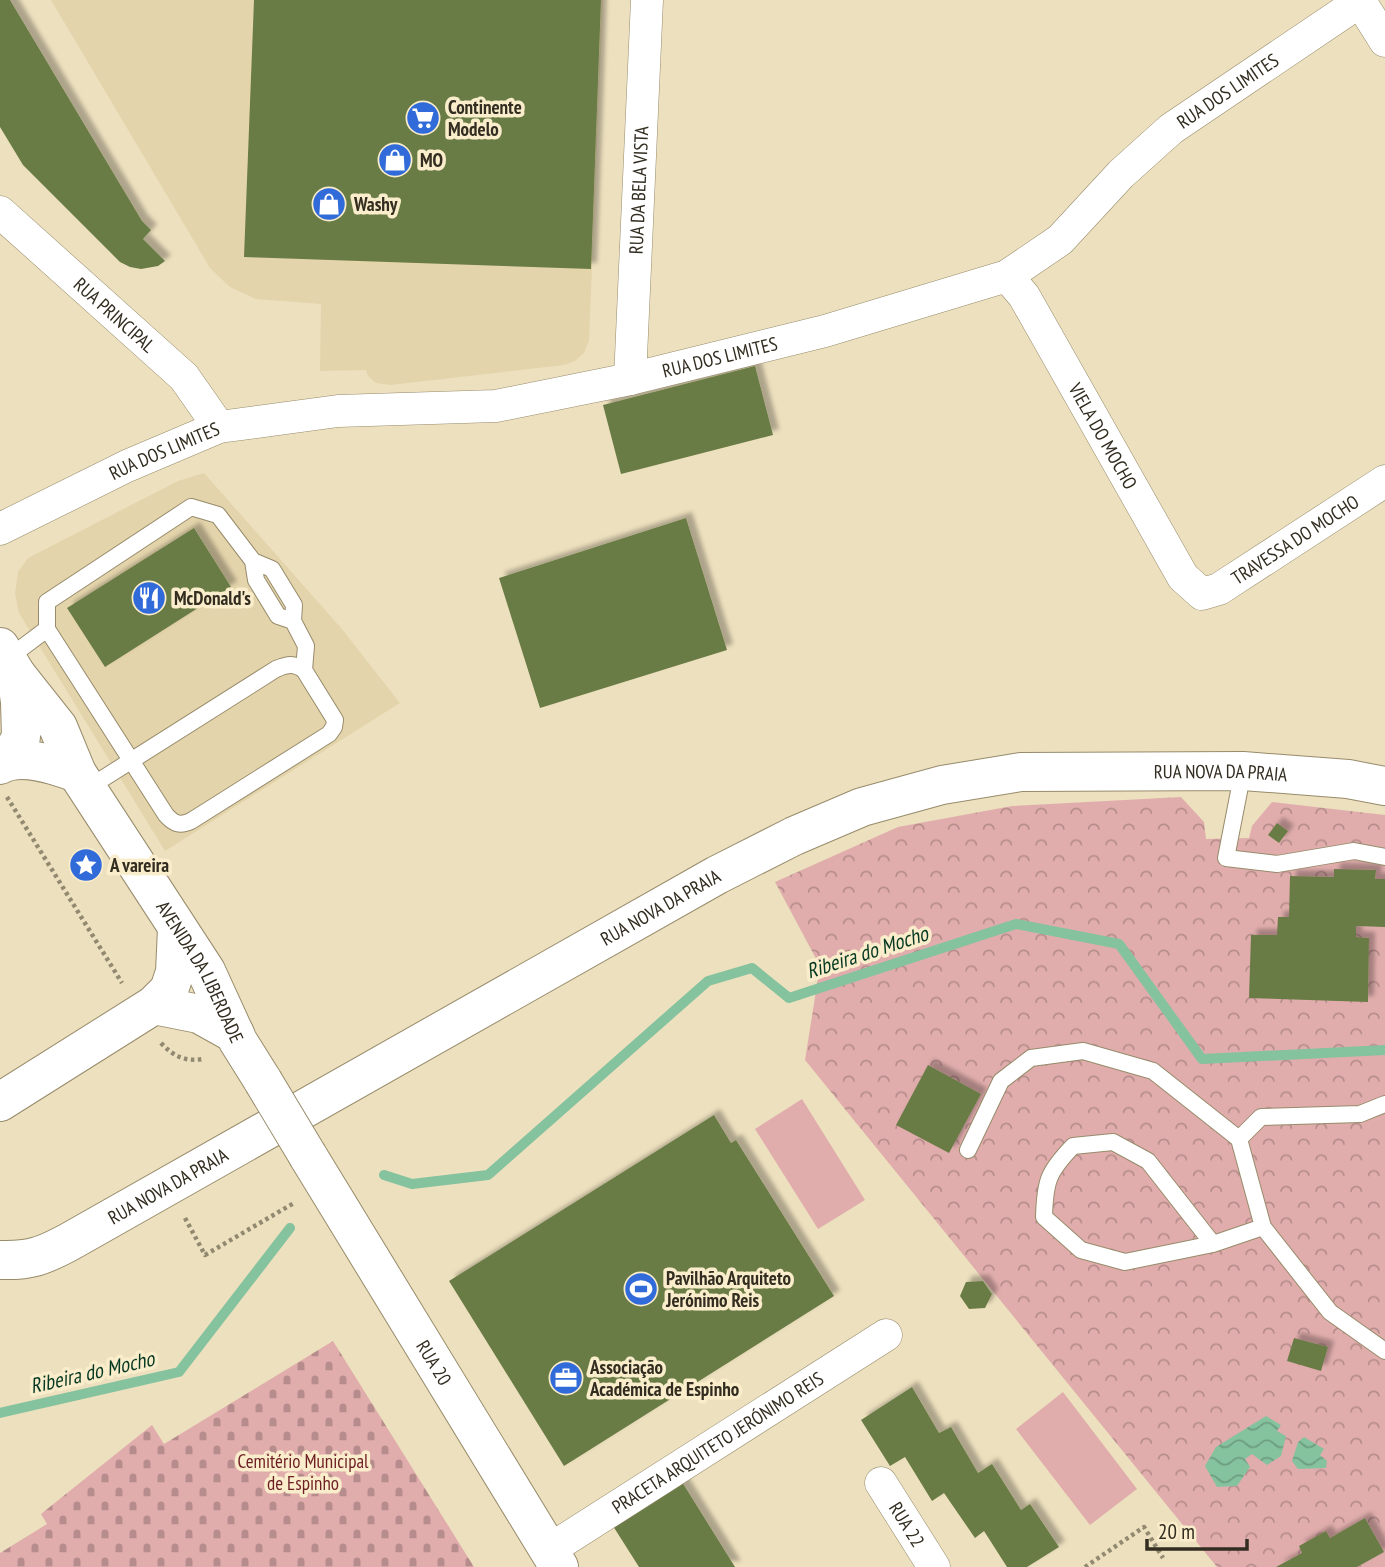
<svg xmlns="http://www.w3.org/2000/svg" width="1385" height="1567" font-family="'PT Sans Narrow',sans-serif">
<defs>
<pattern id="cemetery-stones" width="16" height="16" patternUnits="userSpaceOnUse" patternTransform="scale(1.75)"><rect width="16" height="16" fill="#e0adac"/><path d="M2 7V4a2 2 0 0 1 4 0v3zM10 15v-3a2 2 0 0 1 4 0v3z" fill="#b68d8c"/></pattern>
<pattern id="park-crowns" width="20" height="18" patternUnits="userSpaceOnUse" patternTransform="scale(1.75)"><rect width="20" height="18" fill="#e0adac"/><path d="M2 6a3 3 0 1 1 6 0M12 15a3 3 0 1 1 6 0" fill="none" stroke="#b68d8c"/></pattern>
<pattern id="water-waves" width="16" height="10" patternUnits="userSpaceOnUse" patternTransform="scale(1.75)"><rect width="16" height="10" fill="#85c29e"/><path d="M0 5q4-4 8 0t8 0" fill="none" stroke="#6d9e80"/></pattern>
<filter id="shadow"><feDropShadow dx="6" dy="-6" stdDeviation="2" flood-color="#0004"/></filter>
</defs>
<rect width="100%" height="100%" fill="#ede0be"/>
<!-- built -->
<path fill="#e4d4ab" d="M51,0H603L589,340L584,353L575,361L564,365L391,385L376,383L368,376L366,370L320,371L321,304L256,299L230,287L210,268Z
M204,473L341,628L400,703L165,851L19,613L15,594L18,572L28,558L178,481Z"/>
<!-- grass -->
<path fill="#e0adac" d="M802,1099L865,1200L818,1229L755,1129Z
M1063,1392L1137,1489L1090,1525L1016,1429Z"/>
<!-- cemetery -->
<path fill="url(#cemetery-stones)" d="M333,1341L474,1567H0V1553L47,1524L41,1514L152,1425L164,1444Z"/>
<!-- park -->
<path fill="url(#park-crowns)" d="M1181,797L1204,822L1206,839L1249,838L1252,826L1272,802L1385,815V1567H1217L805,1060L820,966L775,882L898,827L1012,806Z"/>
<!-- water -->
<path fill="url(#water-waves)" d="M1266,1416L1281,1425L1277,1431L1286,1436L1281,1456L1267,1465L1252,1454L1245,1459L1250,1467L1237,1486L1217,1487L1205,1466L1216,1447Z
M1304,1437L1324,1449L1320,1455L1327,1461L1326,1468L1298,1469L1292,1461L1298,1442Z"/>
<g fill="none" stroke-linecap="round" stroke-linejoin="round">
<!-- stream -->
<path stroke="#85c29e" stroke-width="10" d="M384,1175L412,1184L488,1175L708,981L752,968L789,998L1016,924L1119,944L1202,1059L1385,1050
M0,1413L179,1372L290,1228"/>
</g>
<!-- building -->
<path fill="#6a7c45" filter="url(#shadow)" d="M0,0H10L142,221L151,230L143,239L165,261L158,266L141,269L130,267L120,262L23,165L0,127Z
M254,0H601L591,269L244,257Z
M755,366L773,435L621,474L603,405Z
M686,518L727,650L540,708L499,578Z
M194,528L231,587L105,667L67,608Z
M1277,823L1288,831L1279,843L1268,835Z
M1334,869L1376,870L1375,879H1385V927L1356,926V937L1369,938L1368,1002L1249,998L1251,935H1277L1278,917H1289L1290,876L1334,877Z
M928,1065L981,1094L949,1153L896,1125Z
M714,1115L731,1143L736,1140L834,1296L564,1466L449,1281Z
M983,1281L992,1294L985,1308L969,1309L960,1296L966,1282Z
M1294,1338L1328,1347L1321,1371L1287,1361Z
M912,1387L939,1433L951,1427L978,1473L992,1464L1021,1510L1030,1504L1059,1547L1027,1567H1007L984,1531L975,1538L944,1493L932,1501L905,1457L890,1466L861,1420Z
M682,1482L735,1567H639L613,1526Z
M1365,1518L1384,1552L1357,1567H1276L1302,1553L1299,1546L1326,1531L1330,1538Z"/>
<g fill="none" stroke-linecap="round" stroke-linejoin="round">
<!-- service casing -->
<g stroke="#978b6b" stroke-width="18">
<path id="service" d="M253,561L272,569L294,605L293,621L306,646L304,670
M7,659L47,629
M1243,771L1226,858L1277,864L1354,851L1385,857
M88,788L276,669C288,664 294,663 304,670L335,720L334,727L329,734L191,821C180,826 174,824 166,815L47,629V602L191,507L218,515L253,561L256,580L278,616L293,621
M1239,1139L1261,1117L1360,1114L1385,1104
M968,1150L1001,1081L1031,1058L1083,1051L1153,1071L1239,1139L1263,1227L1330,1312L1385,1351
M1213,1244L1125,1262L1081,1250L1044,1217C1045,1181 1048,1172 1073,1146L1113,1142L1148,1161L1213,1244L1263,1227"/>
</g>
<!-- minor casing -->
<g stroke="#978b6b" stroke-width="33">
<g id="minor">
<path d="M1360,1L1385,41"/>
<path id="s1" d="M0,212L184,377L219,427"/>
<path id="s2" d="M1007,276L1024,296L1183,577L1202,594L1219,589L1385,481"/>
<path id="s3" d="M630,379L647,0"/>
<path id="s4" d="M0,529L127,466L219,427L338,411L496,406L630,379L825,331L1007,276L1060,240L1121,174L1171,129L1362,0"/>
<path id="s5" d="M881,1483L934,1567"/>
<path id="s6" d="M549,1550L886,1335"/>
</g>
</g>
<!-- tertiary casing -->
<g stroke="#978b6b" stroke-width="40">
<g id="tertiary">
<path d="M9,760L21,737L20,702L16,674"/>
<path d="M0,765C21,753 55,765 77,773"/>
<path d="M154,1005L199,1014L235,1034"/>
<path d="M0,1102L154,1005L169,990L175,972L177,928"/>
<path id="s7" d="M0,1260C30,1261 43,1256 69,1242L717,875L794,836L862,807L942,785L1021,772L1243,771L1348,779L1385,786"/>
</g>
</g>
<!-- secondary casing -->
<g stroke="#978b6b" stroke-width="40">
<g id="secondary">
<path id="s8" d="M0,647L16,674L58,727L77,773L206,971L238,1041L263,1081"/>
<path id="s9" d="M308,1156L559,1567"/>
</g>
</g>
<!-- path -->
<path stroke="#928971" stroke-width="4.5" stroke-dasharray="3.5 3.5" stroke-linecap="butt" d="M7,797L122,983
M161,1043C173,1056 185,1062 203,1059
M185,1218L205,1255L294,1203
M1085,1567L1144,1527L1163,1558"/>
<!-- service -->
<use href="#service" stroke="#fff" stroke-width="16"/>
<!-- minor -->
<use href="#minor" stroke="#fff" stroke-width="32"/>
<!-- tertiary -->
<use href="#tertiary" stroke="#fff" stroke-width="38"/>
<!-- secondary -->
<use href="#secondary" stroke="#fff" stroke-width="38"/>
<!-- secondary-bridge casing -->
<g stroke="#978b6b" stroke-width="40" stroke-linecap="butt">
<path id="secondary-bridge" d="M263,1081L308,1156"/>
</g>
<!-- secondary-bridge -->
<use href="#secondary-bridge" stroke="#fff" stroke-width="38"/>
</g>
<!-- icons -->
<defs>
<g id="supermarket-disc" transform="scale(1.75)"><circle r="9.5" fill="#306bd9" stroke="#faedcb"/><path d="M-6-5.5h2.5l.6 2H6L4.5 2H-2.5L-4.4-4H-6ZM-1.5 3.2a1.3 1.3 0 1 0 .1 0ZM3 3.2a1.3 1.3 0 1 0 .1 0Z" fill="#fff"/></g>
<g id="shop-disc" transform="scale(1.75)"><circle r="9.5" fill="#306bd9" stroke="#faedcb"/><path d="M-5-2.5h2.3a2.7 3.5 0 0 1 5.4 0H5L5.5 6h-11ZM-1.5-2.5h3a1.5 2.3 0 0 0-3 0Z" fill="#fff"/></g>
<g id="restaurant-disc" transform="scale(1.75)"><circle r="9.5" fill="#306bd9" stroke="#faedcb"/><path d="M-5-6h1v4h1v-4h1v4h1v-4h1v5L-1.5 .5V6h-2V.5L-5-1ZM5-6V6H3V1.5H1.5Q1.5-4 5-6Z" fill="#fff"/></g>
<g id="sight-disc" transform="scale(1.75)"><circle r="9.5" fill="#306bd9" stroke="#faedcb"/><path d="M0-6L1.8-2.2L6-1.7L2.9 1.2L3.7 5.4L0 3.3L-3.7 5.4L-2.9 1.2L-6-1.7L-1.8-2.2Z" fill="#fff"/></g>
<g id="stadium-disc" transform="scale(1.75)"><circle r="9.5" fill="#306bd9" stroke="#faedcb"/><path d="M0-5a6.5 5 0 1 0 0 10a6.5 5 0 1 0 0-10ZM-3.5-1.8h7v3.6h-7Z" fill="#fff"/></g>
<g id="office-disc" transform="scale(1.75)"><circle r="9.5" fill="#306bd9" stroke="#faedcb"/><path d="M-6-3h4V-5.5h4V-3h4V5H-6ZM-1-4.5V-3h2v-1.5ZM-6 0V1H6V0Z" fill="#fff"/></g>
</defs>
<g fill-rule="evenodd">
<use href="#supermarket-disc" x="423" y="118"/>
<use href="#shop-disc" x="395" y="160"/>
<use href="#shop-disc" x="329" y="204"/>
<use href="#restaurant-disc" x="149" y="598"/>
<use href="#sight-disc" x="86" y="865"/>
<use href="#stadium-disc" x="641" y="1289"/>
<use href="#office-disc" x="566" y="1378"/>
</g>
<g text-anchor="middle" dominant-baseline="central" stroke-width="7" stroke-linejoin="round" paint-order="stroke">
<!-- street labels -->
<g font-size="19" fill="#322d20" stroke="#faedcb">
<text stroke="none"><textPath href="#s4" startOffset="1337">RUA DOS LIMITES</textPath></text>
<text stroke="none"><textPath href="#s3" startOffset="189">RUA DA BELA VISTA</textPath></text>
<text stroke="none"><textPath href="#s1" startOffset="154">RUA PRINCIPAL</textPath></text>
<text stroke="none"><textPath href="#s4" startOffset="749">RUA DOS LIMITES</textPath></text>
<text stroke="none"><textPath href="#s2" startOffset="187">VIELA DO MOCHO</textPath></text>
<text stroke="none"><textPath href="#s4" startOffset="182">RUA DOS LIMITES</textPath></text>
<text stroke="none"><textPath href="#s2" startOffset="483">TRAVESSA DO MOCHO</textPath></text>
<text stroke="none"><textPath href="#s7" startOffset="1340">RUA NOVA DA PRAIA</textPath></text>
<text stroke="none"><textPath href="#s7" startOffset="752">RUA NOVA DA PRAIA</textPath></text>
<text stroke="none"><textPath href="#s8" startOffset="383">AVENIDA DA LIBERDADE</textPath></text>
<text stroke="none"><textPath href="#s7" startOffset="186">RUA NOVA DA PRAIA</textPath></text>
<text stroke="none"><textPath href="#s9" startOffset="242">RUA 20</textPath></text>
<text stroke="none"><textPath href="#s6" startOffset="200">PRACETA ARQUITETO JERÓNIMO REIS</textPath></text>
<text stroke="none"><textPath href="#s5" startOffset="49">RUA 22</textPath></text>
</g>
<!-- poi labels -->
<g font-size="19" font-weight="bold" fill="#322d20" stroke="#faedcb" text-anchor="start">
<text x="448" y="107">Continente<tspan x="448" dy="22">Modelo</tspan></text>
<text x="420" y="160">MO</text>
<text x="354" y="204">Washy</text>
<text x="174" y="598">McDonald's</text>
<text x="110" y="865">A vareira</text>
<text x="666" y="1278">Pavilhão Arquiteto<tspan x="666" dy="22">Jerónimo Reis</tspan></text>
<text x="590" y="1367">Associação<tspan x="590" dy="22">Académica de Espinho</tspan></text>
</g>
<!-- park labels -->
<g font-size="19" fill="#6d1e24" stroke="#faedcb">
<text x="303" y="1461">Cemitério Municipal<tspan x="303" dy="22">de Espinho</tspan></text>
</g>
<!-- water labels -->
<g font-size="21" font-style="italic" fill="#063922" stroke="#faedcb">
<text transform="translate(867 952) rotate(-18)">Ribeira do Mocho</text>
<text transform="translate(92 1372) rotate(-13)">Ribeira do Mocho</text>
</g>
</g>
<!-- scale -->
<path d="M1147 1539v10h100v-10" fill="none" stroke="#322d20" stroke-width="3.5"/>
<text x="1158" y="1539" font-size="21" fill="#322d20" stroke="#faedcb" stroke-width="5" paint-order="stroke">20 m</text>
</svg>
